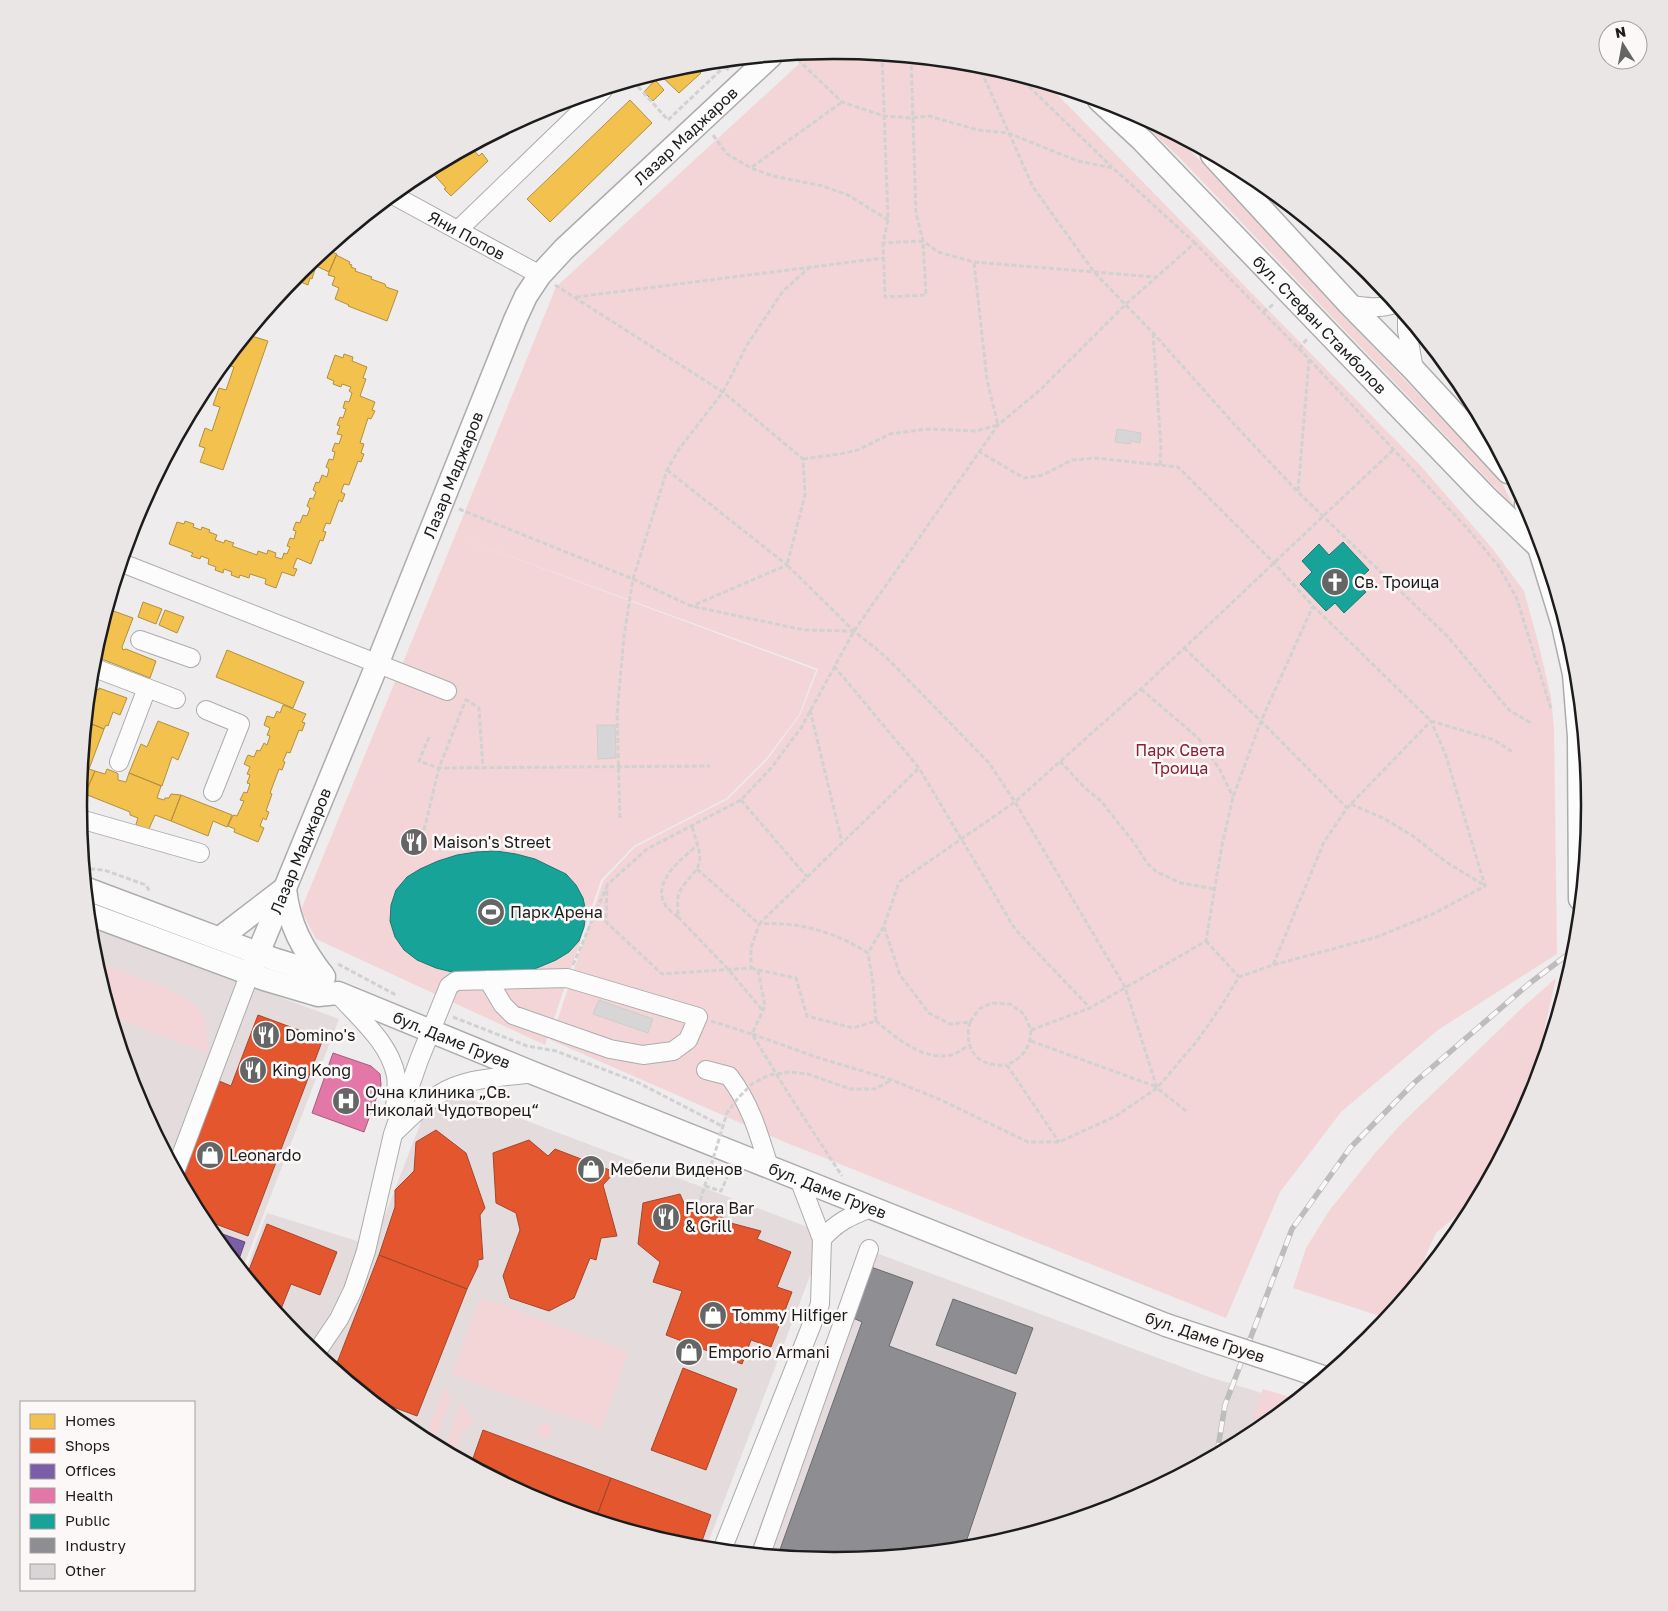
<svg xmlns="http://www.w3.org/2000/svg" width="1668" height="1611" font-family="'Golos Text',sans-serif">
<rect width="100%" height="100%" fill="#eeecec"/>
<!-- built -->
<path fill="#e3dbdc" d="M91,928L339,1019L242,1270L206,1225L136,1094L93,953Z
M435,1086L826,1234L706,1548L686,1546L545,1503L414,1434L300,1340L245,1273L267,1213L373,1246Z
M860,1247L1209,1377L1292,1402L1253,1434L1123,1504L981,1547L834,1561L750,1553Z"/>
<!-- green -->
<path fill="#f3d5d7" d="M834,50L982,65L1047,84L1420,465L1492,548L1524,591L1538,642L1551,697L1554,728L1557,954L1438,1030L1341,1112L1280,1192L1226,1318L782,1141L551,1040L603,881L635,847L728,799L767,760L800,715L818,669L455,536L556,287L812,52Z
M1128,110L1177,136L1327,298L1501,481L1514,507L1179,157Z
M1422,337L1462,386L1466,392L1422,344Z
M455,536L816,670L799,715L766,759L727,798L634,846L601,880L545,1045L316,939L301,910Z
M96,962C118,971 181,990 195,1005C208,1019 209,1036 207,1053L112,1017Z
M1556,978L1528,1102L1476,1199L1436,1233L1428,1250L1417,1280L1386,1318L1293,1288L1306,1248L1329,1211L1376,1152L1403,1122L1522,1008Z
M481,1297L629,1352L601,1429L452,1374Z
M445,1387L447,1388L449,1395L451,1399L436,1436L432,1437L429,1427Z
M1263,1389L1296,1399L1267,1423L1252,1418Z
M463,1402L474,1423L462,1432L455,1449L450,1447L446,1440L453,1428L460,1403Z
M540,1422L553,1427L549,1439L535,1434Z"/>
<!-- homes -->
<path fill="#f2c14e" stroke="#b2903f" d="M687,64H692L701,73L679,93L658,73Z
M655,80L664,90L653,101L644,92Z
M630,100L652,123L550,222L527,199Z
M471,147L479,156L482,153L488,161L451,196L444,189L446,188L429,169Z
M326,250L337,254L329,272L316,266L312,279L310,278L308,285L293,279L300,271Z
M336,255L350,262L349,264L352,265L351,267L356,269L355,271L372,277L371,279L385,284L386,287L398,291L387,321L348,306L349,305L335,299L339,288L332,285L335,277L328,275Z
M248,335L268,341L223,470L200,462L205,448L199,446L205,428L212,431L220,407L213,405L219,388L226,390L234,367L228,365L232,354L236,349L240,350L244,340Z
M344,354L353,357L352,361L367,367L363,378L366,379L360,396L375,402L372,410L375,411L371,419L368,418L360,443L364,444L361,453L364,454L361,462L358,461L349,485L344,484L341,492L345,494L342,502L339,500L330,524L326,523L323,531L326,532L323,541L320,540L311,564L297,558L293,568L297,569L294,576L282,572L276,588L265,584L266,579L250,574L249,578L240,575L239,578L231,575L232,572L224,569L223,573L215,570L216,567L208,564L209,559L201,556L200,559L191,556L193,553L169,544L177,522L184,524L185,521L194,524L193,527L201,530L202,527L210,530L209,532L217,535L215,540L224,543L225,540L234,543L232,546L257,555L258,551L267,554L268,550L276,553L275,557L282,559L284,553L287,554L290,547L287,546L290,538L294,539L296,531L293,530L296,522L300,523L303,515L307,516L310,508L307,506L310,498L313,499L316,492L313,490L316,482L319,483L322,475L327,477L329,469L326,467L329,459L333,460L335,452L332,451L335,443L339,444L342,435L337,434L340,426L337,425L340,417L343,418L346,409L343,408L345,401L349,402L352,393L349,391L351,387L342,384L341,387L333,384L334,381L327,378L335,355L343,358Z
M143,602L162,609L156,624L138,617Z
M108,609L133,618L122,647L123,650L126,649L156,661L150,678L94,656Z
M165,610L184,617L177,633L159,625Z
M227,650L304,682L293,708L216,677Z
M90,684L95,686L94,688L99,690V688L127,698L120,715L113,712L108,726L106,725L104,729L87,722Z
M283,705L306,714L302,722L305,723L302,731L299,730L290,753L287,752L283,761L285,762L282,770L279,769L270,793L272,794L266,811L269,812L266,820L263,818L260,826L264,828L258,842L234,832L235,829L228,826L233,815L237,816L244,801L240,800L244,792L247,793L250,784L247,783L250,775L247,774L250,767L244,764L248,755L254,757L257,750L260,751L264,743L267,745L270,736L267,735L270,728L264,725L267,716L274,718L277,711L280,713Z
M158,721L189,733L178,760L172,757L162,786L129,773L141,744L147,747Z
M87,722L104,729L89,769L95,771L85,794L80,792Z
M107,769L117,773L118,774V780L126,782L129,773L161,786L157,798L164,800L165,798H169L171,794L181,795L171,821L155,815L149,829H143L137,826L136,824L138,818L130,815V812L85,794L95,771L105,774Z
M181,795L232,815L227,827L213,821L208,836L171,821Z"/>
<!-- shops -->
<path fill="#e4572e" stroke="#a84529" d="M258,1015L323,1039L248,1236L202,1219L181,1179L219,1081L231,1086Z
M436,1130L466,1153L485,1208L480,1215L483,1259L478,1260V1266L467,1289L379,1255L395,1207V1190L414,1171L416,1142Z
M529,1140L548,1156L555,1149L615,1172L603,1185L617,1236L601,1238L596,1260L590,1258L574,1298L549,1311L510,1298L503,1276L520,1230L516,1213L496,1203L493,1153Z
M680,1194L684,1203L727,1219V1222L761,1231L757,1239L791,1252L777,1287L792,1292L771,1347L751,1340L742,1364L666,1335L682,1291L653,1282L660,1262L638,1244L643,1203Z
M267,1224L337,1252L320,1295L291,1284L279,1314L247,1275Z
M379,1255L467,1289L417,1416L372,1399L335,1368Z
M683,1368L737,1389L706,1470L651,1450Z
M483,1430L611,1478L596,1518L518,1489L471,1464Z
M611,1478L711,1515L701,1544L681,1536L678,1544L596,1518Z"/>
<!-- offices -->
<path fill="#7b5ea7" stroke="#5f4a7d" d="M214,1231L245,1242L238,1262L213,1234Z"/>
<!-- health -->
<path fill="#e377a8" stroke="#a85c7e" d="M333,1053L371,1066L380,1074L381,1085L364,1132L312,1113Z"/>
<!-- public -->
<path fill="#17a398" stroke="#197a73" d="M1343,542L1369,570L1356,582L1366,592L1344,613L1335,603L1326,611L1300,584L1312,572L1302,561L1319,544L1329,555Z
M496,851L516,854L535,859L566,874L576,885L583,898L586,912L584,927L579,941L569,952L556,960L537,968L517,973H456L436,968L417,960L404,950L395,937L390,921L391,905L396,890L407,877L420,869L438,861L457,855L476,852Z"/>
<!-- industry -->
<path fill="#8d8d92" stroke="#6b6b6f" d="M871,1267L913,1282L889,1346L1016,1393L964,1548L834,1561L778,1555L862,1322L853,1318Z
M953,1299L1033,1328L1016,1374L936,1345Z"/>
<!-- building -->
<path fill="#d7d5d5" stroke="#cecdcd" d="M1117,429L1141,433L1140,443L1131,441L1130,444L1115,442Z
M597,725H615L616,758L598,759Z
M599,1000L653,1019L648,1033L593,1014Z"/>
<g fill="none" stroke-linecap="round" stroke-linejoin="round">
<!-- minor casing -->
<g stroke="#adacac" stroke-width="20">
<g id="minor">
<path id="s1" d="M393,195L540,275"/>
<path d="M458,230L603,90"/>
<path d="M1350,305C1365,307 1380,309 1395,304"/>
<path d="M1407,319V330L1414,370"/>
<path d="M122,563L447,691"/>
<path d="M140,640L191,658"/>
<path d="M92,667L176,699"/>
<path d="M206,710L240,724L213,792"/>
<path d="M119,762L147,688"/>
<path d="M80,819L200,853"/>
<path d="M338,994C359,1018 390,1043 396,1076C398,1086 395,1100 395,1111"/>
<path d="M706,1070L729,1076C750,1103 759,1134 769,1167"/>
<path d="M395,1132C413,1115 431,1096 453,1087C477,1077 507,1077 533,1073"/>
<path d="M176,1169L250,973"/>
<path d="M799,1179L822,1239C837,1222 850,1216 871,1208"/>
<path d="M316,1353L339,1319L353,1290L366,1251L393,1134L419,1060L449,986L456,981L567,978L698,1017L688,1040L673,1051L643,1055L610,1049L513,1015L503,1005L488,980"/>
<path d="M722,1550L820,1304L822,1239"/>
<path d="M761,1554L869,1249"/>
</g>
</g>
<!-- major casing -->
<g stroke="#adacac" stroke-width="25">
<g id="major">
<path id="s2" d="M1099,100L1142,140L1485,496L1542,550"/>
<path d="M1212,155L1350,305L1414,370L1508,472"/>
<path d="M1526,505L1563,625L1574,674L1579,737L1580,899"/>
<path d="M87,889L273,959L322,974"/>
<path d="M285,889C289,925 302,948 324,977"/>
<path id="s3" d="M89,914L264,979L318,995L338,993L533,1073L1166,1325"/>
<path d="M220,938L284,889"/>
<path id="s4" d="M250,973L372,677L515,320L526,296L540,275L564,249L771,56"/>
</g>
</g>
<!-- path -->
<path stroke="#d2d1d1" stroke-width="3" stroke-dasharray="5 2.5" stroke-linecap="butt" d="M792,54L842,102L884,116L912,118L929,116L978,130L1008,133L1078,161L1113,168L1195,243
M882,55L888,220L883,243L885,297L926,295L923,241L883,243
M911,58L916,213L923,241L938,252L974,262L1155,277
M720,61L730,72
M968,63L983,75L1033,187L1094,272L1153,333L1234,424L1298,492L1449,638L1509,710L1531,723
M1018,76L1112,167
M633,81L668,120L725,66
M713,135L727,154L751,168L773,176L823,186L848,195L888,220
M752,167L842,102
M1337,246L1334,248L1367,282L1372,276
M555,285L723,392L803,459L805,495L787,565L854,631L886,657L989,763L1015,802L1125,987L1157,1088L1186,1111
M576,297L883,258
M1263,312L1274,304
M1153,333L1161,447L1160,465
M1299,349L1307,339
M1393,450L1141,689L1015,802L899,882L884,926L868,953C835,932 798,921 759,924L751,948V968L662,974L606,922L607,885L647,849L741,800L772,767L801,728L854,631L998,425L1039,391L1126,304L1195,243L1309,359L1466,527L1498,565L1517,599L1551,709
M978,451L1024,478L1043,475L1072,460L1096,458L1178,467L1274,563L1313,606L1431,721L1494,740L1514,753
M803,459L840,454L858,450L890,434L927,429L976,431L998,425L987,380L974,262
M667,470L787,565L692,606
M1298,491L1309,360
M459,509L633,579L691,606L804,630L853,631
M1184,648L1261,721L1347,808
M834,666L919,768L1015,929L1090,1008
M1141,689L1198,738L1220,770L1233,797
M465,699L479,708L483,769
M810,710L842,842
M429,737L419,761L439,768L710,766
M1060,761L1085,788L1100,800L1132,840L1148,864L1157,872L1181,883L1215,889
M741,800L807,877
M1351,804L1383,818L1413,836L1446,862L1484,885
M620,818L617,714L624,636L633,579L667,470L679,449L723,392L747,345L783,291L810,267
M692,827C695,837 699,847 700,857C700,874 681,881 678,897C677,903 678,911 678,917L728,969L763,1011
M424,830L439,768L466,699
M90,869L104,870L146,885L150,892
M697,869L759,924L919,768
M678,917C674,914 669,910 666,906C650,883 682,858 697,846
M884,927L900,975L929,1013L950,1024L970,1022L979,1009L992,1003L1010,1004L1024,1014L1031,1030L1090,1008L1206,941L1222,845L1233,797L1261,721L1313,606
M1206,941L1239,977
M338,964L396,995
M573,965L606,888
M751,968L758,970L765,1006L752,1034L816,1057L892,1080L941,1100L1028,1142H1059L1116,1116L1157,1088L1197,1041L1220,1008L1239,977L1273,965L1377,937L1433,914L1485,886L1446,756L1431,721L1347,808L1324,842L1273,965
M758,970L796,978L807,1016L853,1028L876,1021L873,984L868,953
M453,1017L527,1046L556,1051L639,1083L722,1126
M711,1021L752,1034L788,1093L842,1176
M876,1021C896,1038 923,1061 952,1055C958,1053 964,1048 969,1045
M970,1022C963,1051 978,1067 1007,1065
M1031,1030C1030,1049 1023,1057 1007,1065L1059,1142
M1031,1041L1157,1087
M705,1186L721,1191L730,1171"/>
<!-- minor -->
<use href="#minor" stroke="#fcfcfc" stroke-width="18"/>
<!-- major -->
<use href="#major" stroke="#fcfcfc" stroke-width="22"/>
<!-- rail casing -->
<g stroke="#bebdbd" stroke-width="5.5">
<path id="rail" d="M1217,1454L1225,1405L1292,1229L1350,1148L1415,1082L1530,983L1575,949"/>
</g>
<!-- rail -->
<use href="#rail" stroke="#fcf8f8" stroke-width="4" stroke-dasharray="11" stroke-linecap="butt"/>
<!-- major-bridge casing -->
<g stroke="#adacac" stroke-width="25" stroke-linecap="butt">
<path id="major-bridge" d="M1166,1325L1323,1377"/>
</g>
<!-- path-bridge -->
<path stroke="#d2d1d1" stroke-width="3" stroke-dasharray="5 2.5" stroke-linecap="butt" d="M698,1208L727,1113L738,1098L752,1084L769,1075L790,1072L808,1074L850,1089H875L892,1080"/>
<!-- major-bridge -->
<use href="#major-bridge" stroke="#fcfcfc" stroke-width="22"/>
</g>
<!-- icons -->
<defs>
<g id="church-disc" transform="scale(1.4375)"><circle r="9.5" fill="#666565" stroke="#fcf8f8"/><path d="M-1.2-6h2.4v3.5h3.3v2.4h-3.3V6h-2.4V-.1h-3.3v-2.4h3.3Z" fill="#fff"/></g>
<g id="restaurant-disc" transform="scale(1.4375)"><circle r="9.5" fill="#666565" stroke="#fcf8f8"/><path d="M-5-6h1v4h1v-4h1v4h1v-4h1v5L-1.5 .5V6h-2V.5L-5-1ZM5-6V6H3V1.5H1.5Q1.5-4 5-6Z" fill="#fff"/></g>
<g id="stadium-disc" transform="scale(1.4375)"><circle r="9.5" fill="#666565" stroke="#fcf8f8"/><path d="M0-5a6.5 5 0 1 0 0 10a6.5 5 0 1 0 0-10ZM-3.5-1.8h7v3.6h-7Z" fill="#fff"/></g>
<g id="hospital-disc" transform="scale(1.4375)"><circle r="9.5" fill="#666565" stroke="#fcf8f8"/><path d="M-5-5h3v3.5h4V-5h3V5h-3V1.5h-4V5h-3Z" fill="#fff"/></g>
<g id="shop-disc" transform="scale(1.4375)"><circle r="9.5" fill="#666565" stroke="#fcf8f8"/><path d="M-5-2.5h2.3a2.7 3.5 0 0 1 5.4 0H5L5.5 6h-11ZM-1.5-2.5h3a1.5 2.3 0 0 0-3 0Z" fill="#fff"/></g>
</defs>
<g fill-rule="evenodd">
<use href="#church-disc" x="1335" y="582"/>
<use href="#restaurant-disc" x="414" y="842"/>
<use href="#stadium-disc" x="491" y="912"/>
<use href="#restaurant-disc" x="266" y="1035"/>
<use href="#restaurant-disc" x="253" y="1070"/>
<use href="#hospital-disc" x="346" y="1101"/>
<use href="#shop-disc" x="210" y="1155"/>
<use href="#shop-disc" x="591" y="1169"/>
<use href="#restaurant-disc" x="666" y="1217"/>
<use href="#shop-disc" x="713" y="1315"/>
<use href="#shop-disc" x="689" y="1352"/>
</g>
<g text-anchor="middle" dominant-baseline="central" stroke-width="5" stroke-linejoin="round" paint-order="stroke">
<!-- street labels -->
<g font-size="16" fill="#1d1c1c" stroke="#fcf8f8">
<text stroke="none"><textPath href="#s4" startOffset="958">Лазар Маджаров</textPath></text>
<text stroke="none"><textPath href="#s1" startOffset="84">Яни Попов</textPath></text>
<text stroke="none"><textPath href="#s2" startOffset="315">бул. Стефан Стамболов</textPath></text>
<text stroke="none"><textPath href="#s4" startOffset="538">Лазар Маджаров</textPath></text>
<text stroke="none"><textPath href="#s4" startOffset="132">Лазар Маджаров</textPath></text>
<text stroke="none"><textPath href="#s3" startOffset="386">бул. Даме Груев</textPath></text>
<text stroke="none"><textPath href="#s3" startOffset="791">бул. Даме Груев</textPath></text>
<text transform="translate(1205 1337) rotate(19)">бул. Даме Груев</text>
</g>
<!-- poi labels -->
<g font-size="16" fill="#1d1c1c" stroke="#fcf8f8" text-anchor="start">
<text x="1354" y="582">Св. Троица</text>
<text x="433" y="842">Maison's Street</text>
<text x="510" y="912">Парк Арена</text>
<text x="285" y="1035">Domino's</text>
<text x="272" y="1070">King Kong</text>
<text x="365" y="1092">Oчна клиника „Св.<tspan x="365" dy="18">Николай Чудотворец“</tspan></text>
<text x="229" y="1155">Leonardo</text>
<text x="610" y="1169">Мебели Виденов</text>
<text x="685" y="1208">Flora Bar<tspan x="685" dy="18">&amp; Grill</tspan></text>
<text x="732" y="1315">Tommy Hilfiger</text>
<text x="708" y="1352">Emporio Armani</text>
</g>
<!-- park labels -->
<g font-size="16" fill="#891f34" stroke="#fcf8f8">
<text x="1180" y="750">Парк Света<tspan x="1180" dy="18">Троица</tspan></text>
</g>
</g>
<!-- crop -->
<path d="M0 0H1668V1611H0ZM833 59H835A746 746 0 0 1 1581 805V806A746 746 0 0 1 835 1552H833A746 746 0 0 1 87 806V805A746 746 0 0 1 833 59Z" fill="#eae6e6" fill-rule="evenodd"/>
<path fill="none" stroke="#1d1c1c" stroke-width="2.5" d="M833 59H835A746 746 0 0 1 1581 805V806A746 746 0 0 1 835 1552H833A746 746 0 0 1 87 806V805A746 746 0 0 1 833 59Z"/>
<!-- legend -->
<rect x="20" y="1401" width="175" height="190" fill="#fcf8f8" stroke="#a3a0a0"/>
<rect x="30" y="1414" width="25" height="15" fill="#f2c14e" stroke="#a3a0a0"/>
<text x="65" y="1426" font-size="15" fill="#1d1c1c">Homes</text>
<rect x="30" y="1438" width="25" height="15" fill="#e4572e" stroke="#a3a0a0"/>
<text x="65" y="1451" font-size="15" fill="#1d1c1c">Shops</text>
<rect x="30" y="1464" width="25" height="15" fill="#7b5ea7" stroke="#a3a0a0"/>
<text x="65" y="1476" font-size="15" fill="#1d1c1c">Offices</text>
<rect x="30" y="1488" width="25" height="15" fill="#e377a8" stroke="#a3a0a0"/>
<text x="65" y="1501" font-size="15" fill="#1d1c1c">Health</text>
<rect x="30" y="1514" width="25" height="15" fill="#17a398" stroke="#a3a0a0"/>
<text x="65" y="1526" font-size="15" fill="#1d1c1c">Public</text>
<rect x="30" y="1538" width="25" height="15" fill="#8d8d92" stroke="#a3a0a0"/>
<text x="65" y="1551" font-size="15" fill="#1d1c1c">Industry</text>
<rect x="30" y="1564" width="25" height="15" fill="#d7d5d5" stroke="#a3a0a0"/>
<text x="65" y="1576" font-size="15" fill="#1d1c1c">Other</text>
<!-- north arrow -->
<g transform="translate(1623 45) rotate(349)"><circle r="24" fill="#fcf8f8" stroke="#a3a0a0"/>
<path d="M0-4L9 19L0 12L-9 19Z" fill="#666565"/>
<text y="-8" font-size="14" font-weight="bold" text-anchor="middle" fill="#1d1c1c">N</text>
</g>
</svg>
